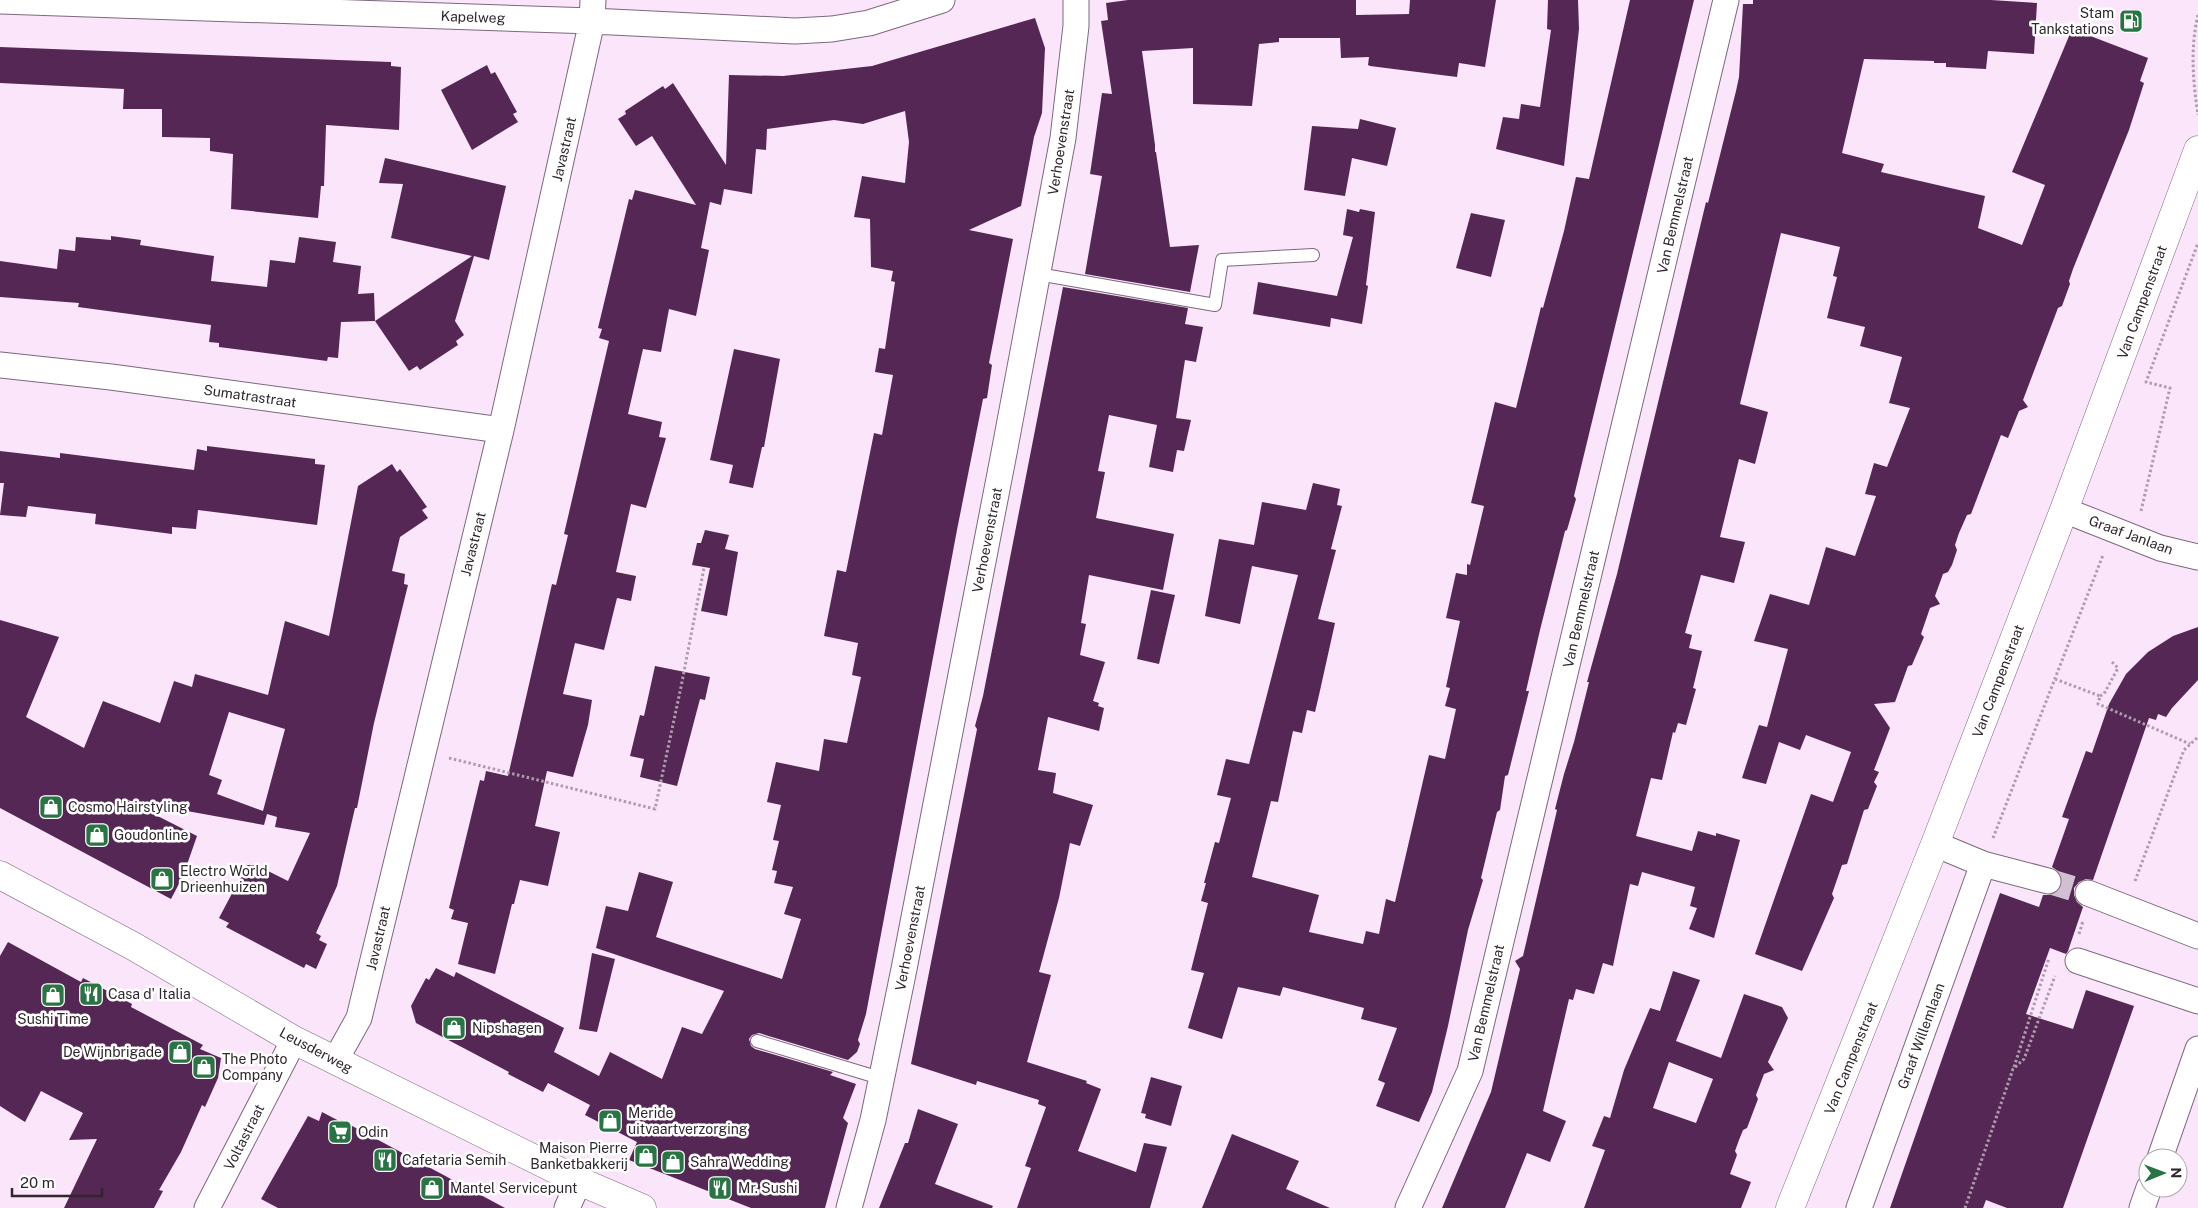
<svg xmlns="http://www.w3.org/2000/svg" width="2198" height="1208" font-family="'Public Sans',sans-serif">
<rect width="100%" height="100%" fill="#fbe5fa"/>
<!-- building -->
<path fill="#552754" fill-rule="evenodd" d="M1128,0H1356V15L1409,14L1410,0H1496L1485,67L1459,63L1457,77L1370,66L1368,65L1369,57L1341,58L1340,38H1279V42L1259,44L1252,106L1193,104V48L1142,51L1155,145V152H1156L1170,247L1199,245L1190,292L1085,274L1102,176L1090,174L1102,93L1112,94L1101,21L1108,20L1106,3Z
M1548,0H1578L1579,29L1564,166L1496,149L1503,117L1519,119L1521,104L1540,107L1551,30L1547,29Z
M1630,0H1694L1574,496L1576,499L1567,530L1565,531L1540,630L1526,691H1529L1508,775L1505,776L1500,810L1497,812L1481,878L1483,880L1468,930L1448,1026L1432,1092L1419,1122L1376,1106L1385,1083L1378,1080L1397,1028L1361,1019L1364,1008L1283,987L1280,996L1238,987L1222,1039L1188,1028L1204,973L1191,970L1208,903L1201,901L1206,883H1204L1215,842L1219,843L1231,798L1217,795L1226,759L1249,764L1298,575L1252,566L1240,624L1205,616L1219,539L1254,545L1262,502L1306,510L1313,483L1340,489L1337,505L1342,506L1331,549L1336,550L1318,619L1335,623L1319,695L1315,712L1307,710L1302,733L1293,731L1278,802L1271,801L1252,877L1319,895L1309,932L1363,944L1366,931L1379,934L1386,899L1395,902L1429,755L1445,759L1456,709L1445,706L1450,688L1446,687L1460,621L1446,618L1456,573L1467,575V564L1470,565L1484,506L1471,503L1495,402L1516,408L1541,307L1543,308L1564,231L1576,177L1589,179Z
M1753,0H1991L2037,3L2034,54L1988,51L1986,69L1946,67V63H1934V61L1864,59L1842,153L1884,164L1881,172L1985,196L1978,228L2022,245L2045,185L2012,172L2072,29L2148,58L2140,81L2144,83L2129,130L2073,269L2069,281L2070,284L2062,306L2058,308L2023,400L2028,407L2019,411L2008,438L2001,435L1971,514L1967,515L1959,533L1955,545L1957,550L1952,565L1948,572L1943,574L1935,596L1940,604L1930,608L1921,634L1924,637L1912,665L1908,666L1895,702L1874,704L1890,728L1874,770L1879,772L1874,782L1877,786L1868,809L1864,810L1847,864L1842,865L1832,894L1834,898L1802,971L1755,954L1811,794L1833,802L1851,752L1806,735L1800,750L1779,742L1766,784L1742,778L1759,725L1767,727L1788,649L1754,641L1770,594L1809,605L1826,547L1855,556L1876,496L1865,494L1874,463L1887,467L1910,408L1889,403L1902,357L1860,346L1865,327L1827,318L1837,277L1833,276L1840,247L1781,233L1740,404L1768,412L1755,464L1739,459L1720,537L1745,542L1734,583L1701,575L1685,633L1692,635L1689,648L1702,651L1693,688L1696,689L1686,725L1678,723L1675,733L1673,732L1662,780L1651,778L1636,836L1692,851L1698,831L1716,836V833L1740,840L1714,938L1689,929L1697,908L1690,906L1695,887L1642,872L1638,886L1630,884L1613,966L1603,963L1594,994L1576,989L1573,1000L1569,999L1543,1111L1566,1121L1550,1162L1527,1153L1505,1208H1442L1491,1092L1520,969L1515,961L1523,956L1557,810L1555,809L1564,774L1574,742L1589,682H1587L1617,574L1706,202L1708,203L1736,91L1739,77L1743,4H1753Z
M1035,18L1045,48L1042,113L1034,137L1021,206L969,230L1013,239L989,363L992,365L987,398L983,399L957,530L866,1014L858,1040L860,1044L857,1052L848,1060L759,1033L752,1035L749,1039L751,1046L755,1049L833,1072L830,1075L856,1084L843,1118L848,1123L825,1208H751L629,1160L637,1142L585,1115L590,1105L548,1083L543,1092L508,1074L509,1072L416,1023L411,1006L426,978L429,980L436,968L454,977L456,972L564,1028L554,1052L599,1076L610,1052L662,1079L682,1027L702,1034L724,991L596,948L606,906L628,911L639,872L673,882L656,937L782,979L801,919L784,914L793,887L774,883L777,871L772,870L779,841L773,840L781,805L767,802L776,762L819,771L824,739L847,743L861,677L852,675L858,643L824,636L837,570L846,572L874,433L882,435L893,375L875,372L879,348L885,349L895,282L891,281L893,271L871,267L870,219L854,217L862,176L905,183L909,142L905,111L863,124L834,120L767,129L766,150L756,149L752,194L724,189L721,205L710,202L701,248L709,250L696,316L669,309L661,352L643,349L628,414L662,422L659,437L666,438L646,508L631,504L616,572L636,576L631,601L617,598L604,650L575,643L563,694L592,700L588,725L573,777L547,771L535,826L560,832L548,886L520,880L514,904H512L495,974L458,964L468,923L451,919L454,910L449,908L480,780L484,781L486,771L508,776L552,584L556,585L568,535L564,534L609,341L599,338L602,329L598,328L629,199L632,200L635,190L696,205L652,136L636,146L618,119L626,114L625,111L663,86L665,89L673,83L726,165L729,75L783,76L872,66Z
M0,47L391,62V66L401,67L399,130L326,125L324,186H321L318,218L231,209L233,154L210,151V138L162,137V109H123L124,89L0,83Z
M487,65L491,74L495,72L517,112L513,114L518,122L472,150L441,90Z
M1360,119L1396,128L1387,166L1352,158L1345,196L1304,190L1312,126L1358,129Z
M385,158L506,186L489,260L474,256L455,321L464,335L456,341L458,345L420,370L417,366L409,371L375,321L472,256L391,238L403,184L379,183Z
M1347,209L1359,212L1360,209L1375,212L1366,285L1368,286L1362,324L1331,318L1330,327L1253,314L1258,282L1337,296L1353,237L1343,235Z
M1471,213L1505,220L1491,277L1456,268Z
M111,236L141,240L140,245L214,256L211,281L267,287L270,260L295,263L299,237L336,242L333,262L361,266L358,294L374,293L375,321L341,322L338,358L328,357L327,361L219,347V343L209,342L211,325L78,307L79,303L0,297V261L57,269L59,249L75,251L76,237L111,240Z
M1063,287L1188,308L1185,324L1203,327L1196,362L1185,360L1176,418L1191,420L1184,451L1177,450L1173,472L1149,467L1157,425L1109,415L1098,471L1105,472L1096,518L1174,534L1163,590L1089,575L1081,623L1086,624L1080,655L1105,662L1093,701L1099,703L1098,706L1104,708L1099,731L1048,717L1038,770L1056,773L1053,793L1093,805L1080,846L1070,843L1059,898L1039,972L1051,975L1027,1062L1087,1081L1086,1083L1101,1089L1078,1151L1136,1172L1144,1143L1167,1147L1150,1208H1017L1031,1168L1025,1166L1046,1107L1038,1104L1039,1100L977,1081L976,1085L911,1064L977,729L975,726L983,696Z
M734,349L780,359L764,447H762L753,488L729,483L733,465L710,460Z
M207,446L315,459V464L325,465L317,525L198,510L196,529L172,527V534L95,524L96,514L28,506L26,517L0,515L4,483H0V451L60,458V453L194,470L197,449L207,451Z
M392,464L397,472L400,469L427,507L422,510L428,518L400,537L392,571L405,574L404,584L408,585L374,723L357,808H355L337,886L316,933L321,936L319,940L327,944L316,969L306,964L304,968L226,927L229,923L219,918L247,865H256L288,881L310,833L275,827L277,817L267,814L264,825L126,800L197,836L183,876L171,899L0,808V620L59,637L26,717L84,748L103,701L160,723L174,681L192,687L195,674L268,695L285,621L329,636L358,486ZM229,712L285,729L263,811L217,794L222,780L209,775Z
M705,530L729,535L725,549L738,552L727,616L701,611L710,568L692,565L697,543H701Z
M1151,590L1175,595L1159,664L1137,659Z
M2198,627V680L2172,708L2166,717L2158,714L2156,720L2149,718L2093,880L2086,879L2079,882L2074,888V895L2077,902L2083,907L2068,951L2066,954L2050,948L2026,1014L2073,1029L2086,990L2134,1006L2063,1208H2007L1986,1200L1983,1208H1890L2000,893L2039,907L2043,895H2051L2059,891L2062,885V878L2058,871L2052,867L2069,819L2062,817L2086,751L2092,753L2109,704L2126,674L2148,652L2173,636Z
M655,666L710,677L705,700L700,699L677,786L640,777L644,759L630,756L640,715L644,716Z
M8,942L81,982L83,978L132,1004L131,1007L203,1045L200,1049L221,1058L218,1078L205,1107L202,1105L181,1152L159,1190L163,1191L154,1208H64L97,1139L69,1140L83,1113L41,1091L25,1122L0,1106V956Z
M592,953L615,959L597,1032L579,1029Z
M1673,971L1700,980L1676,1041L1721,1058L1744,994L1782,1007L1788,1018L1768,1062L1774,1070L1764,1074L1756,1095L1758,1099L1747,1128L1743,1130L1739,1140L1735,1151L1737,1155L1730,1174L1751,1182L1741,1208H1584L1605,1150L1592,1146L1604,1116L1610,1118L1624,1070L1650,1008L1660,1011ZM1669,1062L1713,1079L1696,1123L1653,1108Z
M1151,1077L1182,1086L1171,1126L1145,1118L1146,1114L1141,1113Z
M918,1109L958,1124L935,1184L993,1206L992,1208H879L905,1143H908Z
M322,1112L341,1122V1120L505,1208H278L261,1199L308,1116L319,1121Z
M1232,1134L1299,1161L1286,1189L1330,1208H1202Z"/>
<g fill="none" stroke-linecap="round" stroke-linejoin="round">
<!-- minor-tunnel -->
<path stroke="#d2bfd1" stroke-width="25" stroke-dasharray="25 12" stroke-linecap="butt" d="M2048,881L2088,893"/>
<!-- service casing -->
<g stroke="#7c697b" stroke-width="14">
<path id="service" d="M1038,274L1215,305L1222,260L1313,255
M757,1041L880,1078"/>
</g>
<!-- minor casing -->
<g stroke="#7c697b" stroke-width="27">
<path id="minor" d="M0,1L592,21L795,31L832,29L869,23L942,0
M0,365L111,377L501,430
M2064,510L2160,548L2198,557
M1935,844L1983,864L2048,881
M2088,893L2198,936
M2078,961L2198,1001
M335,1061L359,1018L501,430L592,21L593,0
M2160,1158L2198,1049
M207,1208L294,1040
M567,1208L579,1181
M849,1208L873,1120L904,969L1004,453L1063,138L1076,26V0
M1408,1208L1470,1071L1726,0
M1859,1208L1983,864
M2142,1208L2149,1188"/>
</g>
<!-- tertiary casing -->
<g stroke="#7c697b" stroke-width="29">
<path id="tertiary" d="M0,875L133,946L294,1040L579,1181L642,1208
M1790,1208L1935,844L2064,510L2198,150"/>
</g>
<!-- path -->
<path stroke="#ad9dac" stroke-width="3" stroke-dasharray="2.5 2.5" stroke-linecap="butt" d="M2198,15C2190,48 2193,82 2198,115
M2141,511L2170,388L2146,382L2198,243
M2055,679L2100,696L2098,704L2190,744
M2100,696L2104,694L2118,668L2112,662
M449,758L655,809L681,687L704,568
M1993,838L2103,555
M2135,881L2184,750L2198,737
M2079,934L2083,921
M2014,1067L2049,958
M1965,1208L2013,1069L2024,1059L2055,976"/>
<!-- service -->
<use href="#service" stroke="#fff" stroke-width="12"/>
<!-- minor -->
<use href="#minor" stroke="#fff" stroke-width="25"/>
<!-- tertiary -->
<use href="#tertiary" stroke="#fff" stroke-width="28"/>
</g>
<!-- icons -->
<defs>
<g id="fuel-square" transform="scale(1.25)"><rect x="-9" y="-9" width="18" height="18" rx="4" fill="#297443" stroke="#fff"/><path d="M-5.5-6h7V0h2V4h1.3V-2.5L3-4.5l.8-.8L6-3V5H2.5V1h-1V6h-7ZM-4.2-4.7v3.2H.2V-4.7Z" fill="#fff"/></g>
<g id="shop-square" transform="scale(1.25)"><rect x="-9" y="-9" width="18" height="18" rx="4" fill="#297443" stroke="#fff"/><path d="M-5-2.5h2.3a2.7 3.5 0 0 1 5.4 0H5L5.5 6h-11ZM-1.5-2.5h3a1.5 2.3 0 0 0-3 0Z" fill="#fff"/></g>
<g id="restaurant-square" transform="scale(1.25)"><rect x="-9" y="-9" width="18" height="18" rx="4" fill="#297443" stroke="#fff"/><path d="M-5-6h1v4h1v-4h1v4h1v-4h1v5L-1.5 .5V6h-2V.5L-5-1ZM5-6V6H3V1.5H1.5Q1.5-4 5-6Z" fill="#fff"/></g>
<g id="supermarket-square" transform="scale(1.25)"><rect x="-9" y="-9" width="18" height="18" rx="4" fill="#297443" stroke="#fff"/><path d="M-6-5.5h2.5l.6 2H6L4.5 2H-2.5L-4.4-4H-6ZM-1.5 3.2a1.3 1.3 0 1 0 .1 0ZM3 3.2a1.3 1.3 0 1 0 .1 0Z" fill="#fff"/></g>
</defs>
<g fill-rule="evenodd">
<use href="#fuel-square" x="2131" y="21"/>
<use href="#shop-square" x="51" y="807"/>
<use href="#shop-square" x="97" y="835"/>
<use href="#shop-square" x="162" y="879"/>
<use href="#restaurant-square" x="91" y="994"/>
<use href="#shop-square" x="53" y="995"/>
<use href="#shop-square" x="454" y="1028"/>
<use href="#shop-square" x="180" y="1052"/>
<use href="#shop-square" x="204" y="1067"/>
<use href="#shop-square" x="610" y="1121"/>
<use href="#supermarket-square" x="340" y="1132"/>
<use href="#shop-square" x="646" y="1156"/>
<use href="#restaurant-square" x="385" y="1160"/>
<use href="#shop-square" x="673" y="1162"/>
<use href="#shop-square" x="432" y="1188"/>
<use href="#restaurant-square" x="720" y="1188"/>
</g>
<g text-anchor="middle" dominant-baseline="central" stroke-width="5" stroke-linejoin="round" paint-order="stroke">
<!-- poi labels -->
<g font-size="14" fill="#2f272e" stroke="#fff" text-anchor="start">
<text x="2114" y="13" text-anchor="end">Stam<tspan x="2114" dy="16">Tankstations</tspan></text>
<text x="68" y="807">Cosmo Hairstyling</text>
<text x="114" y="835">Goudonline</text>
<text x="180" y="871">Electro World<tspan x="180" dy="16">Drieenhuizen</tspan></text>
<text x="108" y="994">Casa d' Italia</text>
<text x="53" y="1019" text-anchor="middle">Sushi Time</text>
<text x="472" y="1028">Nipshagen</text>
<text x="162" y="1052" text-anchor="end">De Wijnbrigade</text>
<text x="222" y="1059">The Photo<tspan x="222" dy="16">Company</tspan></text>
<text x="628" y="1113">Meride<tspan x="628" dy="16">uitvaartverzorging</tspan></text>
<text x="358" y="1132">Odin</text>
<text x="628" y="1148" text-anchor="end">Maison Pierre<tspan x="628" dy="16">Banketbakkerij</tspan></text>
<text x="402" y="1160">Cafetaria Semih</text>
<text x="690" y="1162">Sahra Wedding</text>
<text x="450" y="1188">Mantel Servicepunt</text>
<text x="738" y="1188">Mr. Sushi</text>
</g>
<!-- street labels -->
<g font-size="14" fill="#2f272e" stroke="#fff">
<text transform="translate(473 17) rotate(2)">Kapelweg</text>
<text transform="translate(1061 142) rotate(-81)">Verhoevenstraat</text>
<text transform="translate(564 149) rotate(-77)">Javastraat</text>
<text transform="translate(1675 215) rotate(-77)">Van Bemmelstraat</text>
<text transform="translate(2142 302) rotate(-70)">Van Campenstraat</text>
<text transform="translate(250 396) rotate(8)">Sumatrastraat</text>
<text transform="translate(2131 535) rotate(20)">Graaf Janlaan</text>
<text transform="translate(987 540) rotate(-79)">Verhoevenstraat</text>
<text transform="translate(473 544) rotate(-76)">Javastraat</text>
<text transform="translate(1581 609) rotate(-77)">Van Bemmelstraat</text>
<text transform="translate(1998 681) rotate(-69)">Van Campenstraat</text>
<text transform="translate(378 938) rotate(-77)">Javastraat</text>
<text transform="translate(910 938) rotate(-79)">Verhoevenstraat</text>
<text transform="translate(1486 1003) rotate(-77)">Van Bemmelstraat</text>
<text transform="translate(1921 1036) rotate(-70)">Graaf Willemlaan</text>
<text transform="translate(316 1050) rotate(28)">Leusderweg</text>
<text transform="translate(1851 1058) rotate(-68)">Van Campenstraat</text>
<text transform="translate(244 1137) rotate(-63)">Voltastraat</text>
</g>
</g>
<!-- north arrow -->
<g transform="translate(2163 1173) rotate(89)"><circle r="24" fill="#ffffff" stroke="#aca9ab"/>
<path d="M0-4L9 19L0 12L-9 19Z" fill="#297443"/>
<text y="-8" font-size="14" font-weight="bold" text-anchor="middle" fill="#2f272e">N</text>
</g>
<!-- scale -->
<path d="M12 1188v8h90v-8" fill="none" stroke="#2f272e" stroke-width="2.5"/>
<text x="20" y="1188" font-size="15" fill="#2f272e" stroke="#ffffff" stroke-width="4" paint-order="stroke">20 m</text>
</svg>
